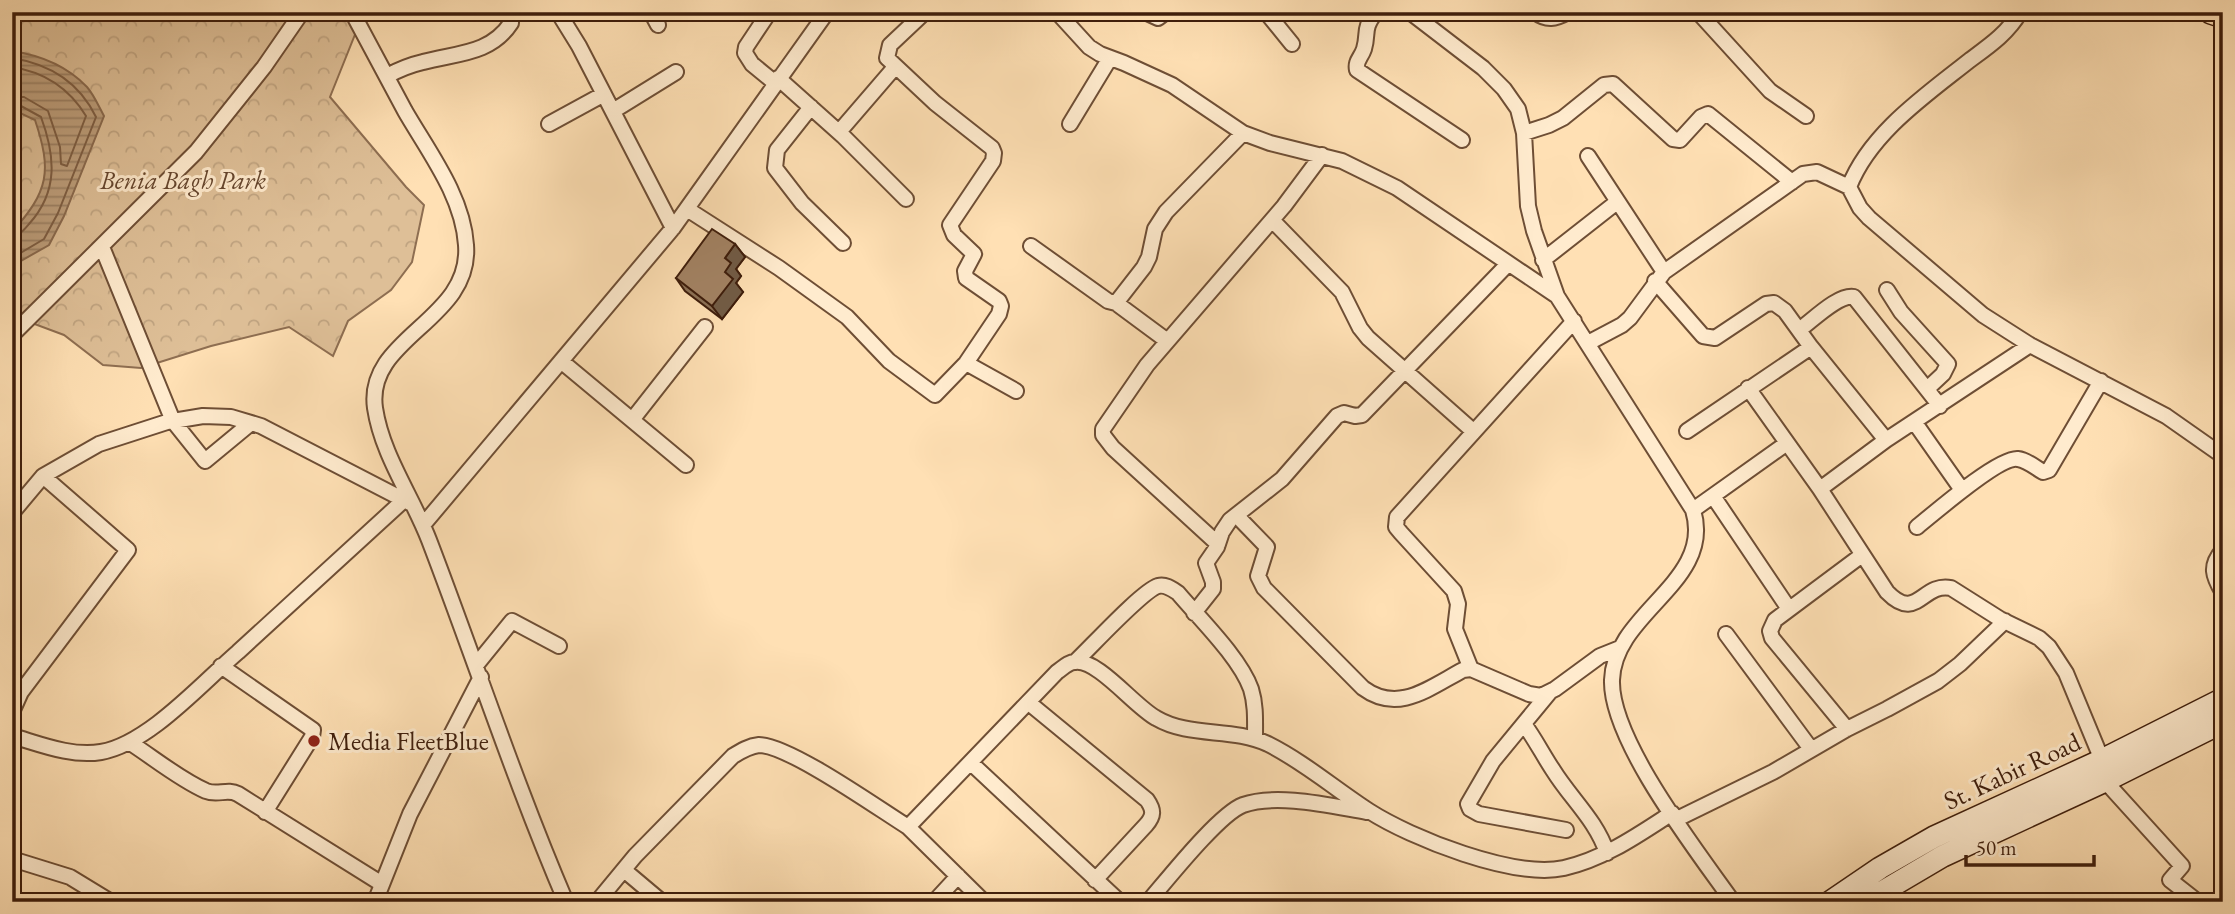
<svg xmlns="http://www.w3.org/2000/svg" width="2235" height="914" font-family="'EB Garamond',serif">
<defs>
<pattern id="park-crowns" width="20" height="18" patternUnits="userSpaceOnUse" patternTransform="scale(1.75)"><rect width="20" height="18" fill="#debf97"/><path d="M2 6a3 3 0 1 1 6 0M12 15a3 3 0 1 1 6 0" fill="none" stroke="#c0a481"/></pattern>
<pattern id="water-rules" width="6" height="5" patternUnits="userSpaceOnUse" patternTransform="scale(1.75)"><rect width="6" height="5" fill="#bd9e7b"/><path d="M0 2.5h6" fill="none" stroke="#9b8063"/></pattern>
</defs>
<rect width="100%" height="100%" fill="#ffe0b4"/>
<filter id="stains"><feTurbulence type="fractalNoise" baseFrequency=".00286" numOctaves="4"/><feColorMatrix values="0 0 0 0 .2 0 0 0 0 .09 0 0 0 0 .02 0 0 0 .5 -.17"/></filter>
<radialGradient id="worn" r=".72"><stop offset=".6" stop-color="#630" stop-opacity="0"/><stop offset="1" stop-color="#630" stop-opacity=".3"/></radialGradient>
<!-- park -->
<path fill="url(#park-crowns)" stroke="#8e6e51" stroke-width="2" d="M12,12H364L330,97L406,187L424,205L412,262L391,290L348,321L333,356L289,327L211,346L141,368L103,365L64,335L24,320L12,325Z"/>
<!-- water -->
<path fill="url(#water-rules)" stroke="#8a6a4e" stroke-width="2" d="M12,51C39,55 67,66 87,87C94,95 99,107 104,116L64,216L49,245L12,266V232C49,191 52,171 35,120L18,112L12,113Z"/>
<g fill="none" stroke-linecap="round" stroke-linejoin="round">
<!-- shore -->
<path stroke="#7e5e43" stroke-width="2" d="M12,58C50,64 79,82 96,117L58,213L44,239L12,258
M12,67C45,72 69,88 86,116L67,166L61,164L60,147L48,111L24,97H12
M12,106H21L41,117C55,155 59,191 29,224C24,230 20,235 12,236"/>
<!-- minor casing -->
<g stroke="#6e4e35" stroke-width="18">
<path id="minor" d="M352,12C370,45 387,78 405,111C428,151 463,196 466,245C472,321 365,337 375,408C382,455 412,496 429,540C475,660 515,783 566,902
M558,12L579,46L673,228
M651,12L658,25
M1057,12L1089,47L1100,54L1124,63L1172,85L1243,133L1270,143L1342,161L1397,188L1557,296
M1145,12L1158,18L1166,12
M1266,12L1292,44
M1376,12C1362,30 1369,32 1364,49C1361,58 1355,61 1357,70L1462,140
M1410,12L1483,68L1504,89L1518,109L1524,133L1528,206L1534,231L1557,296L1693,510C1715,582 1614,612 1612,680C1610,740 1697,851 1733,902
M1535,12C1547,21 1555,19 1568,12
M1698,12L1770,91L1806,116
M2020,12C2008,33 1989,46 1970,60C1926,95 1870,133 1849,187L1860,208L1869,218L1983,315L2030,345L2166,416L2223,456
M766,17L746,47L745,53L752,64L775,83
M387,76C398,70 410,65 423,62C455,53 490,55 511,23V17L506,12
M778,78L843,136L906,199
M811,107L777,150L775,168L802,203L843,243
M613,111L676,72
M549,124L604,94
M1070,124L1110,58
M839,132L895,67
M1524,133L1549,125L1563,118L1604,85L1613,84L1673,139L1680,140L1701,117L1708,114L1792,182
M1588,156L1664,272
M687,209L779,268L847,317L889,361L935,395L966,363L999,314L1001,306L999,301L966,278L965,271L974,254L954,235L950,225L993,161L994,153L992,148L935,103L887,58L890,45L925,12
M1272,220L1342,292L1360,328L1368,338L1473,431
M1031,246L1108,301L1116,303L1144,267L1149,257L1155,229L1166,212L1243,133
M102,247L173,421L205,461L251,423
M1543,260L1617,202
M1655,281L1703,336L1715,338L1766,304L1774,303L1785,311L1811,347
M1887,290L1901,312L1948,364L1943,374L1927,389
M1116,303L1166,340
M1799,330C1812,321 1838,294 1854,297L1940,406
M12,335L196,152L264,67L302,12
M1588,343L1622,325L1630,318L1664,272L1803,174L1817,172L1849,187
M561,361L686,465
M966,363L1016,391
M1748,388L1820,489L1886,440
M632,420L705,327
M1915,423L1962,490
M1687,431L1811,347L1886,440L2030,345
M1820,489L1887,592C1917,623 1922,582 1951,588L2000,619L2039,638L2049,647L2066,673L2102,760
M1713,496L1789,609
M1693,510L1787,443
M12,513L43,476L99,444L167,422L203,416L231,417L261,426L410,503
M1237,516L1267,547L1258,576L1264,588L1363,688C1398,714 1429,688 1463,670L1471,669L1529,694L1541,696L1555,689L1600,656L1620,648
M423,525L673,228L827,12
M1917,527C1933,514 2000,456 2018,459C2027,460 2036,468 2043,472L2049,470L2101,381
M1218,544L1113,448L1103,435V429L1147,365L1284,206L1322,155
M2223,550C2209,566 2213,576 2223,593
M1194,613L1213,589V582L1206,563L1217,547L1222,532L1230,520L1282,479L1337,416L1344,413L1355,416L1362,415L1507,265
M1726,634L1811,749
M1076,661C1091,647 1142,591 1158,586C1166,584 1172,589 1178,593C1200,619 1240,658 1251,689C1256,705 1255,721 1255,738
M477,664L512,621L559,646
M221,666L313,730L312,737L265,812
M1471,669L1455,629L1458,604L1454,591L1401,533L1396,527L1397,517L1574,321
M1549,693L1493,761L1468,804L1470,809L1479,814L1566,830
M1029,703L1147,800C1154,810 1154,816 1146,825L1095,880
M12,712L21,692L128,550L43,476
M1524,724C1535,739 1543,755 1553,770C1571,799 1596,820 1607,853
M1847,729L1772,638L1770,631L1775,620L1862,555
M12,736C40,744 71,757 101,752C148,744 202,683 238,652C293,602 348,551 404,500
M129,742C154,758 179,779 206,791C218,796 227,788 238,794L382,884
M971,763L1120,902
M2105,781L2182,866L2170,880L2198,902
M1677,819L1773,772L1847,729L1887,709L1938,681L1960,664L2005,621
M908,827L984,902
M12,859L70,877L111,902
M624,870L662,902
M375,902L410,814L481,677
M597,902L635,856L733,756C741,751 749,746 759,745C789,745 879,809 908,827L1057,672C1063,668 1068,662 1075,662C1098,659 1134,706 1156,718C1190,738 1232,727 1268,744C1304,762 1335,789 1369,811C1411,838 1514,879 1564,868C1604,859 1638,835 1672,813
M934,902L958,876
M1148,902C1167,880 1219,814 1243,805C1277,793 1331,806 1367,812"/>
</g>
<!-- secondary casing -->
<g stroke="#3e1d0b" stroke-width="24">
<path id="secondary" d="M1830,902L1880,868L1934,837L2102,760L2223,699
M1865,902L1943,856L2105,781L2223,722"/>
</g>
<!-- primary casing -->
<g stroke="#3e1d0b" stroke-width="26">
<path id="primary" d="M2211,12L2223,16"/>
</g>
<!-- minor -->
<use href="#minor" stroke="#ffebce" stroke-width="14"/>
<!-- secondary -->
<use href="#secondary" stroke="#ffebce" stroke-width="21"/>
<!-- primary -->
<use href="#primary" stroke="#ffe0b4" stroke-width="23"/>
</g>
<!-- wall -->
<path fill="#8b7055" stroke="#3e1d0b" stroke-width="2" d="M735,244L745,257L736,269L741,276L736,283L743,292L722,319L685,291L676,278Z"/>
<!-- shaded-wall -->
<path fill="#715b45" stroke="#3e1d0b" stroke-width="2" d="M735,244L745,257L736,269L741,276L736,283L743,292L722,319L712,306L725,272V258Z"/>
<!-- building -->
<path fill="#a28263" stroke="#3e1d0b" stroke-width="2" d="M712,229L735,244L725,258L731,263L725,272L733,279L712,306L676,278Z"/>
<!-- markers -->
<circle fill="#8f2418" stroke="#ffebce" stroke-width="2.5" cx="314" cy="741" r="7"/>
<g text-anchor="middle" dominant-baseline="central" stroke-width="6" stroke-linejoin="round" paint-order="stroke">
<!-- park labels -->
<g font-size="26" font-style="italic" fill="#66462e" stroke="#ffebce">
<text x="183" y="180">Benia Bagh Park</text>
</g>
<!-- poi labels -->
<g font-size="26" fill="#3e1d0b" stroke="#ffebce" text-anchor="start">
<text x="328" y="741">Media FleetBlue</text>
</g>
<!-- street labels -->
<g font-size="26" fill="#3e1d0b" stroke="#ffebce">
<text transform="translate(2012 771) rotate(-25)">St. Kabir Road</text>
</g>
</g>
<!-- margin -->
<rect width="2235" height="914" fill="none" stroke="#ffe0b4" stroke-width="42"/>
<rect x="14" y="14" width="2207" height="886" fill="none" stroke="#3e1d0b" stroke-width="3.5"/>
<rect x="21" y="21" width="2193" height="872" fill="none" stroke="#3e1d0b" stroke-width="2"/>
<!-- scale -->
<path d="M1966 855v10h128v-10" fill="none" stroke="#3e1d0b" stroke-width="3.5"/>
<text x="1976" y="855" font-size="21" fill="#3e1d0b" stroke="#ffebce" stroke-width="5" paint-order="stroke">50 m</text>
<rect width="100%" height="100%" filter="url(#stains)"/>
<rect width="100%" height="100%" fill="url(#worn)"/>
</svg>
